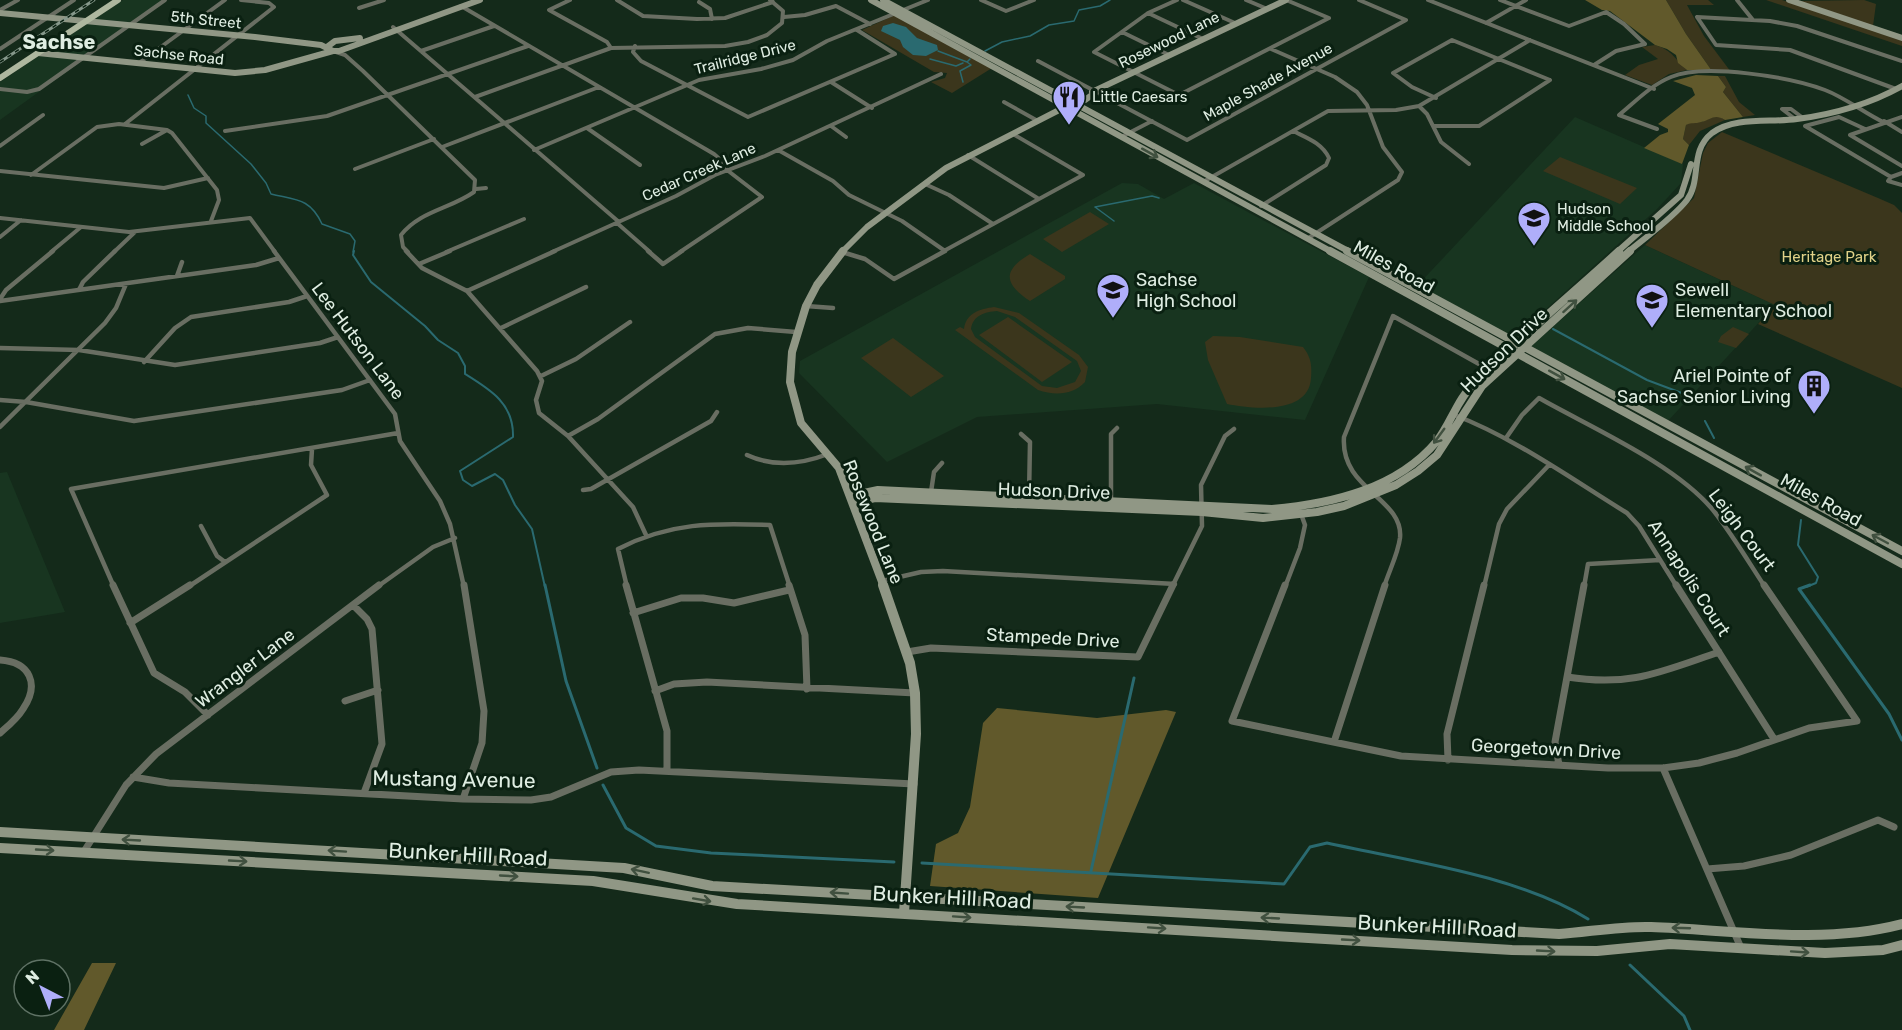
<svg xmlns="http://www.w3.org/2000/svg" width="1902" height="1030" font-family="Rubik,sans-serif">
<rect width="100%" height="100%" fill="#142a1a"/>
<!-- built -->
<path fill="#183520" d="M123,0H166L0,120V82Z
M1575,117L1683,164L1681,183L1657,209L1514,338L1417,286Z
M1122,183L1138,184L1164,199L1194,183L1369,277L1305,420L1157,404L977,417L887,462L799,373L800,361Z
M1645,245L1775,305L1667,422L1529,348Z
M7,472L65,612L0,623V473Z"/>
<!-- green -->
<path fill="#3b361c" fill-rule="evenodd" d="M1666,0H1708L1714,5H1687L1704,36L1731,72L1712,71L1686,34Z
M1766,0H1782L1902,40V46Z
M1864,0L1876,4L1873,26L1799,1Z
M895,15L992,68L952,93L931,82L945,78L947,73L934,72L862,30Z
M1655,45C1674,51 1674,59 1687,70L1669,74L1652,85L1625,75L1639,65L1658,59L1642,47Z
M1718,76H1725L1739,102L1755,115L1743,117L1723,92L1726,87Z
M1712,116H1719L1725,120L1700,131L1689,145L1683,139L1686,125L1689,122H1702Z
M1722,132L1878,198L1894,205L1902,213V388L1758,324L1775,305L1645,245L1694,198L1703,153L1708,143Z
M1560,157L1637,188L1620,204L1543,171Z
M1090,212L1109,224L1062,252L1043,239Z
M1030,254L1065,276V279L1030,301C1003,283 1003,270 1030,254Z
M994,307L1019,313L1079,355L1088,367L1085,382C1073,395 1055,396 1038,390L955,330L960,327L964,329C966,313 980,309 994,307ZM997,311L1015,317L1077,361L1081,371L1075,382L1057,388L1042,386L975,337L971,329C973,315 985,312 997,311Z
M1008,317L1072,362L1042,382L979,335Z
M1733,327L1749,334L1736,348L1718,342L1721,336Z
M1213,336L1240,337L1303,347C1311,357 1312,365 1311,378C1309,415 1252,409 1227,404L1208,360L1205,342Z
M893,338L944,376L911,397L861,358Z"/>
<!-- forest -->
<path fill="#61592b" d="M1585,0H1666L1686,34L1712,71L1687,70L1678,63L1676,55L1667,49L1655,45L1610,11L1602,10Z
M1696,75L1718,76L1726,87L1723,92L1743,117L1725,120C1714,113 1711,120 1701,122C1695,124 1692,122 1686,125L1683,139L1689,145L1682,164L1644,148L1660,135L1668,132V129L1658,124L1695,95L1692,88L1673,81Z
M997,708L1097,718L1166,710L1176,712L1098,898L930,886L936,844L958,833L970,807L983,723Z
M92,963H116L84,1030H54Z"/>
<!-- water -->
<path fill="#2a6a70" d="M893,23L906,27L917,38L937,45L938,50L926,56L913,55L903,47L900,40L881,31L883,26Z"/>
<g fill="none" stroke-linecap="round" stroke-linejoin="round">
<!-- stream-far2 -->
<path stroke="#2a6a70" stroke-width="1.5" d="M938,51L967,62L970,59
M985,51L1002,42L1030,36L1049,25L1074,21L1079,10L1100,6L1110,0
M930,59L956,66L963,63
M963,82L960,71L971,65L967,62
M188,95L194,108L206,116V123L251,164L266,183L271,194C296,200 310,198 322,224L350,234L355,241L353,252
M1095,207L1152,196L1159,198
M1095,207L1114,221"/>
<!-- stream-far1 -->
<path stroke="#2a6a70" stroke-width="2" d="M354,251L353,255L371,282L425,326L438,340L458,353L465,366V374C491,390 514,404 513,437L460,471L463,480L472,486L495,474L503,480L515,505L532,529L545,587
M1553,329L1647,380L1695,398
M1705,421L1714,438
M1801,520L1798,545L1818,577L1816,583L1806,587"/>
<!-- stream -->
<path stroke="#2a6a70" stroke-width="3" d="M545,585L566,681L597,768
M1810,585L1799,589L1889,714L1902,740
M603,785L626,828L656,846L711,853L894,862
M922,863L1284,884L1310,847L1327,843C1409,861 1517,875 1588,919
M1091,871L1134,678
M1630,965L1684,1016L1690,1030"/>
<!-- street-far2 -->
<path stroke="#696e62" stroke-width="4" d="M570,0L549,10L607,42L611,48
M617,0L643,16L697,19L725,18L773,2
M981,0L1006,11L1034,0
M1177,0L1148,13L1094,52L1179,95L1329,18L1286,0
M1183,0L1235,23
M1246,0L1265,8
M1428,0L1654,89
M1500,0L1569,26L1606,12L1624,24L1645,44
M1737,0L1753,20
M699,2L710,9L712,19
M461,6L714,154L723,162L727,170L762,197L680,252
M359,8L384,0
M0,10L18,0
M1148,13L1203,39
M784,17L805,15L836,6L870,24
M1697,17L1716,45L1790,50L1896,89
M1697,17L1770,21L1797,26L1902,61
M1486,23L1526,0
M393,27L619,222
M1122,32L1169,55
M635,46L633,52L641,61L748,117L895,54L857,30
M0,49L74,0
M1271,49L1335,77L1357,92L1367,105L1383,147L1402,172L1398,180L1307,239
M421,51L494,26
M336,52L345,55L363,71L475,180L474,192C450,209 420,211 401,235L403,247L408,252
M1038,61L1187,140L1406,20L1359,0
M139,63L225,0
M1594,65L1616,51L1645,44
M831,82L872,108
M0,89L27,92L39,89L165,0
M475,97L611,48L725,46L748,42L767,35L782,23L783,11L770,0
M1436,98L1412,87L1393,73L1452,40L1550,80
M1004,102L1038,121
M1419,106L1427,114L1441,142L1469,164
M1902,117L1850,135L1902,166
M1795,119L1782,109H1791L1803,118
M1884,121L1902,132
M125,124L274,7L269,3L241,0
M831,126L846,137
M1433,126H1479L1550,80
M587,128L640,165
M1657,129L1619,115C1635,102 1651,85 1671,77C1704,63 1791,77 1825,90C1846,98 1864,113 1885,123
M1865,129L1839,117L1805,126L1891,177
M225,131L327,116L528,46
M1121,137L1152,121
M142,144L167,130
M0,146L43,115
M442,147L599,87
M534,150L699,80L761,69L793,60L827,41L928,0
M778,150L833,181L849,195L902,221L945,251
M968,155L1039,199
M355,169L434,139
M0,171L164,188L208,178
M1902,173L1891,177L1888,181L1902,185
M31,175L97,127L119,124L167,130L172,133L217,190L219,200L211,221
M1203,182L1328,111L1396,110L1419,106L1530,40
M925,184L949,195L993,224
M476,189L486,188
M1261,206L1326,165L1329,158C1322,143 1307,138 1293,131
M0,218L129,232L250,218L275,252
M617,223L650,252
M0,237L21,220
M51,252L81,227
M114,252L135,232
M446,252L524,219
M552,252L676,196L715,175L765,156L941,74
M942,252L1083,175L1013,134"/>
<!-- street-far1 -->
<path stroke="#696e62" stroke-width="4.5" d="M274,251L395,414L400,441L440,501L450,524L464,587
M406,251L422,268L467,291L537,371L542,381L536,400L539,413L568,436L633,507L646,535
M648,251L663,264L682,251
M842,252L865,259L894,279L945,251
M419,264L450,251
M177,276L182,262
M79,290L83,282L115,251
M467,291L555,251
M0,299L6,290L53,251
M0,301L256,265L279,258
M806,306L833,308
M501,328L586,287
M0,348L79,350L175,365L320,343L338,337
M144,362L175,328L191,317L289,302L307,296
M541,376L576,359L630,322
M0,400L26,402L134,421L342,390L370,380
M1452,414C1515,438 1570,478 1627,513L1639,526L1677,587
M0,427L105,323L116,308L126,284
M1021,434L1030,442L1029,496
M568,436L598,419L715,334L748,328L796,332
M1506,438L1522,415L1539,398C1592,428 1675,464 1713,510C1732,534 1748,561 1765,587
M747,455C773,467 802,464 828,454
M583,490L591,489L711,421L717,412
M931,492L934,472L942,463
M1111,500V434L1117,428
M201,526L217,556L225,562
M882,581L921,572L943,571L1175,584
M114,587L71,489L398,433
M188,587L327,495L311,465L312,449
M377,587L433,547L455,538
M627,587L618,549C670,522 713,523 770,525L790,587
M1172,587L1202,526L1201,485L1225,436L1234,429
M1285,587L1300,548L1305,525L1300,511
M1384,587C1389,571 1398,554 1400,538C1404,498 1340,490 1344,437L1393,316L1488,369
M1484,587L1499,524L1507,509L1549,465
M1584,587L1588,564L1660,560"/>
<!-- street -->
<path stroke="#696e62" stroke-width="7" d="M113,585L154,673L185,692L208,715
M626,585L667,731V771
M789,585L805,635L807,689
M1285,585L1232,721L1401,756L1608,768H1663L1699,763L1737,753L1809,728L1857,721L1764,585
M1676,585L1774,739
M353,605L367,619L372,629L382,744L364,793
M633,613L681,598H703L734,603L789,590
M130,623L190,585
M907,652L931,648L1138,657L1173,585
M0,660C30,662 40,684 23,709C17,719 8,726 0,733
M1567,677C1631,687 1660,672 1719,652
M655,691L674,684L707,682L915,693
M345,701L378,690
M1334,742L1385,585
M1448,760L1447,734L1484,585
M1559,765L1555,742L1584,585
M1663,768L1741,948
M133,777L169,783L463,799L531,800L551,797L611,772L639,770L914,784
M463,799L482,743L484,711L464,585
M83,853L126,785L156,754L379,585
M1707,869L1744,866L1791,855L1878,820L1894,827"/>
<!-- secondary-far2 -->
<path stroke="#909785" stroke-width="6" d="M871,0L1332,252
M883,0L1350,252
M1789,0L1902,38
M0,13L255,37L321,45L333,51H339L480,0
M327,47L335,41L360,38
M38,53L235,73L265,70L333,51
M1092,92L1286,0
M842,252L867,227L946,168L1063,108L1085,100L1096,92
M1617,252L1681,195L1691,164
M1628,252C1645,238 1674,217 1687,200C1702,180 1689,151 1712,133C1736,116 1770,123 1797,119C1834,114 1870,104 1902,86"/>
<!-- secondary-far1 -->
<path stroke="#909785" stroke-width="8" d="M843,251L817,285L806,306L792,352L790,382L801,423L839,468L884,587
M1330,251L1902,564
M1347,251L1902,551
M850,496L878,490L1272,509C1331,504 1397,489 1437,441C1451,423 1457,400 1474,383C1520,337 1571,295 1619,251
M853,503L875,498L1202,512L1263,518L1317,512L1344,506L1396,485L1418,471L1437,455L1482,386L1630,251"/>
<!-- secondary -->
<path stroke="#909785" stroke-width="10" d="M883,585L910,663L915,693L916,734L904,913
M0,832L624,868L712,886L1559,934C1589,932 1620,926 1651,927C1733,930 1821,945 1902,924
M0,848L593,881L737,904L1512,950L1597,951L1670,944L1825,953L1883,950L1902,945"/>
<!-- primary -->
<path stroke="#aeb79f" stroke-width="6" d="M0,78L118,0"/>
<!-- rail casing -->
<g stroke="#86988b" stroke-width="3">
<path id="rail" d="M0,62L94,0"/>
</g>
<!-- rail -->
<use href="#rail" stroke="#0a2011" stroke-width="1.5" stroke-dasharray="4.5" stroke-linecap="butt"/>
</g>
<!-- one-way arrows -->
<defs><path id="oneway-shaft" d="M-6 0H5M1.5-3L5.5 0L1.5 3" fill="none" stroke-width="1.6" stroke-linecap="round" stroke-linejoin="round" transform="scale(1.5)"/></defs>
<g stroke="#40503f">
<use href="#oneway-shaft" transform="translate(1150 153) rotate(29)"/>
<use href="#oneway-shaft" transform="translate(1570 306) rotate(-42)"/>
<use href="#oneway-shaft" transform="translate(1557 375) rotate(29)"/>
<use href="#oneway-shaft" transform="translate(1439 436) rotate(126)"/>
<use href="#oneway-shaft" transform="translate(1753 471) rotate(-151)"/>
<use href="#oneway-shaft" transform="translate(1880 539) rotate(-152)"/>
<use href="#oneway-shaft" transform="translate(131 840) rotate(-177)"/>
<use href="#oneway-shaft" transform="translate(45 850) rotate(3)"/>
<use href="#oneway-shaft" transform="translate(337 851) rotate(-176)"/>
<use href="#oneway-shaft" transform="translate(238 861) rotate(3)"/>
<use href="#oneway-shaft" transform="translate(640 871) rotate(-168)"/>
<use href="#oneway-shaft" transform="translate(509 876) rotate(3)"/>
<use href="#oneway-shaft" transform="translate(839 893) rotate(-176)"/>
<use href="#oneway-shaft" transform="translate(702 900) rotate(10)"/>
<use href="#oneway-shaft" transform="translate(1075 907) rotate(-177)"/>
<use href="#oneway-shaft" transform="translate(962 917) rotate(4)"/>
<use href="#oneway-shaft" transform="translate(1270 918) rotate(-177)"/>
<use href="#oneway-shaft" transform="translate(1157 928) rotate(4)"/>
<use href="#oneway-shaft" transform="translate(1681 928) rotate(-178)"/>
<use href="#oneway-shaft" transform="translate(1351 940) rotate(3)"/>
<use href="#oneway-shaft" transform="translate(1546 951) rotate(3)"/>
<use href="#oneway-shaft" transform="translate(1800 952) rotate(4)"/>
</g>
<!-- icons -->
<defs>
<g id="restaurant-pin" transform="scale(1.725)"><path d="M0 17L-7.5 6A9.5 9.5 0 1 1 7.5 6Z" fill="#afaefa" stroke="#0a2011"/><path d="M-5-6h1v4h1v-4h1v4h1v-4h1v5L-1.5 .5V6h-2V.5L-5-1ZM5-6V6H3V1.5H1.5Q1.5-4 5-6Z" fill="#111"/></g>
<g id="school-pin" transform="scale(1.725)"><path d="M0 17L-7.5 6A9.5 9.5 0 1 1 7.5 6Z" fill="#afaefa" stroke="#0a2011"/><path d="M0-5L7-2L0 1L-7-2ZM-4 1L0 2.5L4 1V4Q0 6-4 4Z" fill="#111"/></g>
<g id="building-pin" transform="scale(1.725)"><path d="M0 17L-7.5 6A9.5 9.5 0 1 1 7.5 6Z" fill="#afaefa" stroke="#0a2011"/><path d="M-4-6H4V6H1V3H-1V6H-4ZM-2.5-4.3h1.7v1.8h-1.7ZM.8-4.3h1.7v1.8H.8ZM-2.5-1h1.7V.8h-1.7ZM.8-1h1.7V.8H.8Z" fill="#111"/></g>
</defs>
<g fill-rule="evenodd">
<use href="#restaurant-pin" x="1069" y="97"/>
<use href="#school-pin" x="1534" y="218"/>
<use href="#school-pin" x="1113" y="290"/>
<use href="#school-pin" x="1652" y="300"/>
<use href="#building-pin" x="1814" y="386"/>
</g>
<g text-anchor="middle" dominant-baseline="central" stroke-width="6" stroke-linejoin="round" paint-order="stroke">
<!-- far-street labels -->
<g font-size="15" fill="#dfede2" stroke="#0a2011">
<text transform="translate(206 20) rotate(6)">5th Street</text>
<text transform="translate(1169 40) rotate(-26)">Rosewood Lane</text>
<text transform="translate(179 55) rotate(6)">Sachse Road</text>
<text transform="translate(745 57) rotate(-14)">Trailridge Drive</text>
<text transform="translate(1268 82) rotate(-29)">Maple Shade Avenue</text>
<text transform="translate(699 172) rotate(-24)">Cedar Creek Lane</text>
</g>
<!-- far-poi labels -->
<g font-size="15" fill="#dfede2" stroke="#0a2011" text-anchor="start">
<text x="1092" y="97">Little Caesars</text>
<text x="1557" y="209">Hudson<tspan x="1557" dy="17">Middle School</tspan></text>
</g>
<!-- far-park labels -->
<g font-size="15" fill="#e0d288" stroke="#0a2011">
<text x="1829" y="257">Heritage Park</text>
</g>
<!-- street labels -->
<g font-size="18" fill="#dfede2" stroke="#0a2011">
<text transform="translate(1394 267) rotate(29)">Miles Road</text>
<text transform="translate(358 341) rotate(53)">Lee Hutson Lane</text>
<text transform="translate(1504 350) rotate(-44)">Hudson Drive</text>
<text transform="translate(1054 491) rotate(2)">Hudson Drive</text>
<text transform="translate(1821 500) rotate(29)">Miles Road</text>
<text transform="translate(873 522) rotate(68)">Rosewood Lane</text>
<text transform="translate(1742 530) rotate(53)">Leigh Court</text>
<text transform="translate(1689 578) rotate(57)">Annapolis Court</text>
<text transform="translate(1053 638) rotate(3)">Stampede Drive</text>
<text transform="translate(245 668) rotate(-37)">Wrangler Lane</text>
<text transform="translate(1546 749) rotate(3)">Georgetown Drive</text>
</g>
<!-- poi labels -->
<g font-size="18" fill="#dfede2" stroke="#0a2011" text-anchor="start">
<text x="1136" y="280">Sachse<tspan x="1136" dy="21">High School</tspan></text>
<text x="1675" y="290">Sewell<tspan x="1675" dy="21">Elementary School</tspan></text>
<text x="1791" y="376" text-anchor="end">Ariel Pointe of<tspan x="1791" dy="21">Sachse Senior Living</tspan></text>
</g>
<!-- far-district labels -->
<g font-size="20" font-weight="bold" fill="#dfede2" stroke="#0a2011">
<text x="59" y="42">Sachse</text>
</g>
<!-- near-street labels -->
<g font-size="21" fill="#dfede2" stroke="#0a2011">
<text transform="translate(454 779) rotate(1)">Mustang Avenue</text>
<text transform="translate(468 854) rotate(3)">Bunker Hill Road</text>
<text transform="translate(952 897) rotate(3)">Bunker Hill Road</text>
<text transform="translate(1437 926) rotate(3)">Bunker Hill Road</text>
</g>
</g>
<!-- north arrow -->
<g transform="translate(42 988) rotate(318)"><circle r="28" fill="#0a2011" stroke="#5f7265" stroke-width="1.5"/>
<path d="M0-4.5L10 22L0 15L-10 22Z" fill="#afaefa"/>
<text y="-9" font-size="16" font-weight="bold" text-anchor="middle" fill="#dfede2">N</text>
</g>
</svg>
